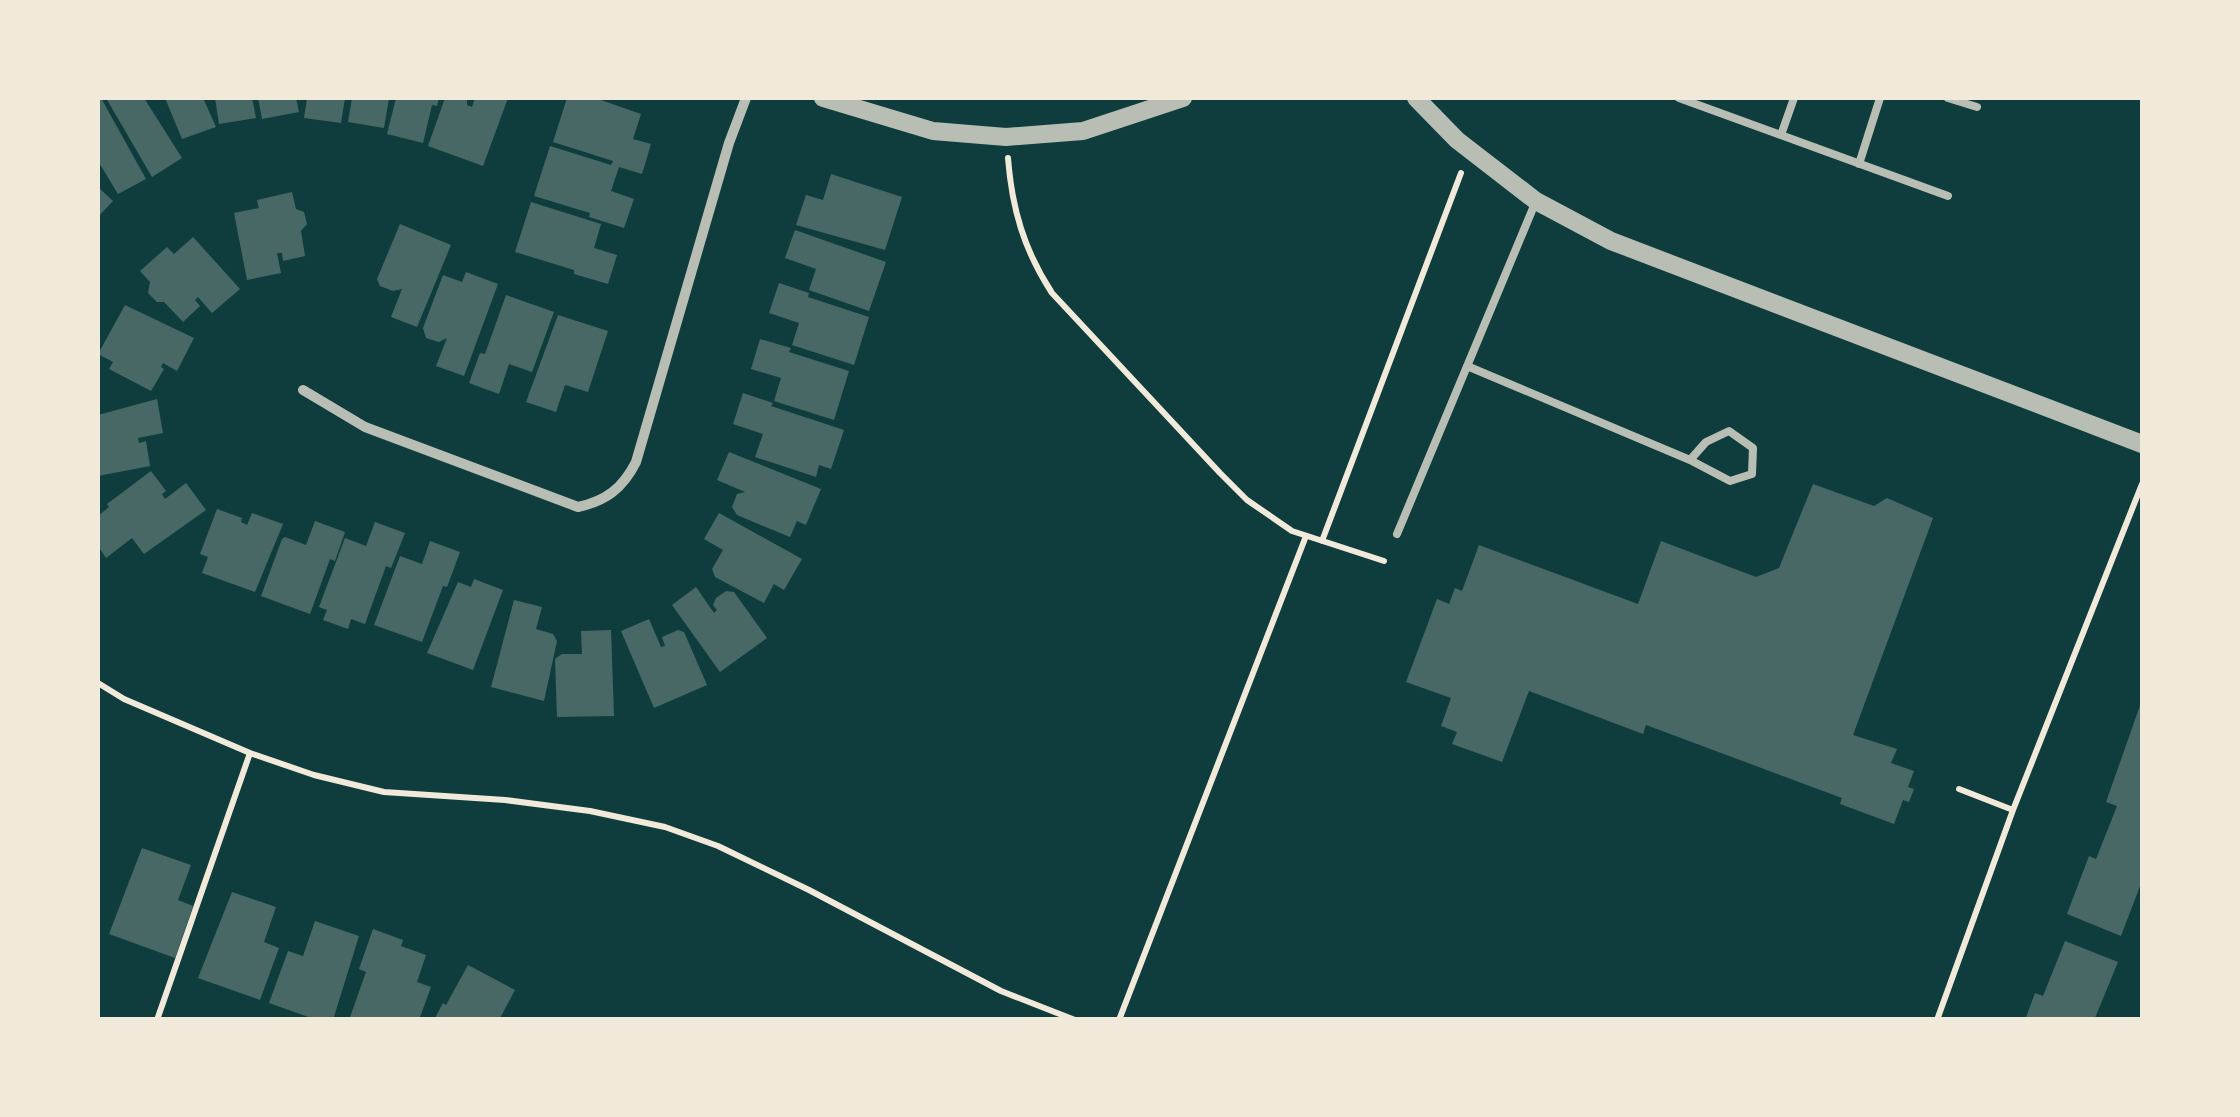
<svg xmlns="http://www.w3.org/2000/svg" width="2240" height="1117" font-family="Rubik,sans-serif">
<rect width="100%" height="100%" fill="#0f3d3e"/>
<!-- building -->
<path fill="#486865" d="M98,98H101L146,179L118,194L98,161Z
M106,98H144L182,158L152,177Z
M165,98H203L216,127L182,139Z
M215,98H252L256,118L219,124Z
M258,98H296L299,112L262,119Z
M307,98H345L341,123L304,118Z
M352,98H389L384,128L348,122Z
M396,98H439L437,106L432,105L423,143L387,134Z
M445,98H467V105L472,107L475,98H508L483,166L428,146Z
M567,98H595L641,114L633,139L651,144L642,174L619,167L611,191L634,199L624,228L589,217L590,213L534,196L550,146L611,165L613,161L553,142Z
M831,174L902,197L885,250L796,225L806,195L823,200Z
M98,187L113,201L98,217Z
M292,192L296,209L304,212L307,224L301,231L305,256L283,261L282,253H277L281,273L247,280L234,213L259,208L257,200Z
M531,202L601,224L594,248L617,255L608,284L574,274V270L515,252Z
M400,224L451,245L417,327L391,317L402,289L393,291L380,286L377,279Z
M795,230L886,262L869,311L809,290L816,269L785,258Z
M193,237L240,289L212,313L198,297L195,300L200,306L183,322L164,302H157L148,293L150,282L140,271L167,247L174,254Z
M466,272L498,284L464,376L436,366L447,338L439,342L426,338L423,328L443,275L462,282Z
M779,283L809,293L808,297L869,317L854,365L792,345L799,323L769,313Z
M506,295L554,312L532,372L509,364L499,394L469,383L480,353L485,354Z
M125,305L194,338L177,371L163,363L161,367L164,369L151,391L109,369L113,362L98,354Z
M558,315L608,331L588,392L565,385L556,412L526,402Z
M760,339L791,348L789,352L849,371L834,420L774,401L781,378L751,369Z
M743,393L773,403L771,406L844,430L831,469L819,465L816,477L755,457L763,434L733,424Z
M157,399L163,433L138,438L139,443L146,441L150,466L98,476V415Z
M729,452L821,489L806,525L797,521L790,537L737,515L732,507L737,494L745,492L717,480Z
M151,471L166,491L162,494L165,499L186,483L206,510L144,554L132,538L106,558L98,546V516L109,507L107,504Z
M1813,484L1874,506L1887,498L1933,518L1853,735L1897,749L1891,763L1914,771L1908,787L1914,789L1909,802L1903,800L1894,824L1840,804L1842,798L1646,725L1643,734L1529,691L1502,762L1452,744L1457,732L1441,726L1451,698L1406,682L1437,599L1449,604L1455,588L1462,591L1479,545L1638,604L1661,541L1756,577L1779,568Z
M217,509L242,518L241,522L247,525L252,513L283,524L255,592L202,573L208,557L200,554Z
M719,513L802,559L784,590L774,584L764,603L715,577L712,569L723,550L704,539Z
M315,521L345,532L335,561L330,559L310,614L261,596L282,539L285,537L306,545Z
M375,522L405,533L391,568L386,566L365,624L351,619L348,629L323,620L327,610L319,607L345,538L366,546Z
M430,541L460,552L447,587L443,586L422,642L374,625L400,556L422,564Z
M474,579L503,590L473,670L427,653L458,582L471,587Z
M696,587L714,613L717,610L713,605L716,598L726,591L734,592L767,638L720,672L672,605Z
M514,600L542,607L536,629L553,634L557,641L544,701L491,687Z
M649,619L661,647L665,646L662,637L678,630L684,632L707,685L654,708L621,631Z
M611,630L614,716L557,717L555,659L562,654H582L581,631Z
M2142,700V881L2121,936L2067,914L2089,856L2096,859L2117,806L2106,802Z
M142,848L191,865L178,900L193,906L175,958L109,934Z
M232,892L276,907L264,942L279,948L260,1000L198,978Z
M315,921L359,936L333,1020H317L269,1003L288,951L303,956Z
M373,929L403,940L401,946L426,955L417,982L431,987L419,1020H349L366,972L359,969Z
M2065,941L2118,962L2095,1018L2025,1020L2035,993L2043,996Z
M468,965L515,990L499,1020H434L443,1003L446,1005Z"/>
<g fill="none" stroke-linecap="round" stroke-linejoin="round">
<!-- path -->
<path stroke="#f1e9da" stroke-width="6" d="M1008,158C1012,209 1024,250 1052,293L1220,473L1247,500L1292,531L1384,561
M1322,541L1461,173
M98,683L124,699L250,753L314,775L384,792L505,800L590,811L665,827L718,846L809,890L1001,991L1075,1020
M1959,789L2013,810
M157,1020L250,753
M1119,1020L1306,536
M1937,1020L2013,810L2142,484"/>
<!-- service -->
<path stroke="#b8beb3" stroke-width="8" d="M1679,98L1948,196
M1948,98L1977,107
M1781,135L1794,98
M1859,164L1880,98
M1467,366L1690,460L1730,481L1752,474L1753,448L1729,431L1706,442L1690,460
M1397,534L1536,201"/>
<!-- minor -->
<path stroke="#b8beb3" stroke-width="10" d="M303,390L365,427L578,507C606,501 623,488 636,462L729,143L746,98"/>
<!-- tertiary -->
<path stroke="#b8beb3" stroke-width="18" d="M823,98L933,131L1006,137L1083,131L1183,98
M1416,98L1457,140L1536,201L1611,241L2142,444"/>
</g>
<!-- border -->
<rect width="2240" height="1117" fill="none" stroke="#f1e9da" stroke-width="200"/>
</svg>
